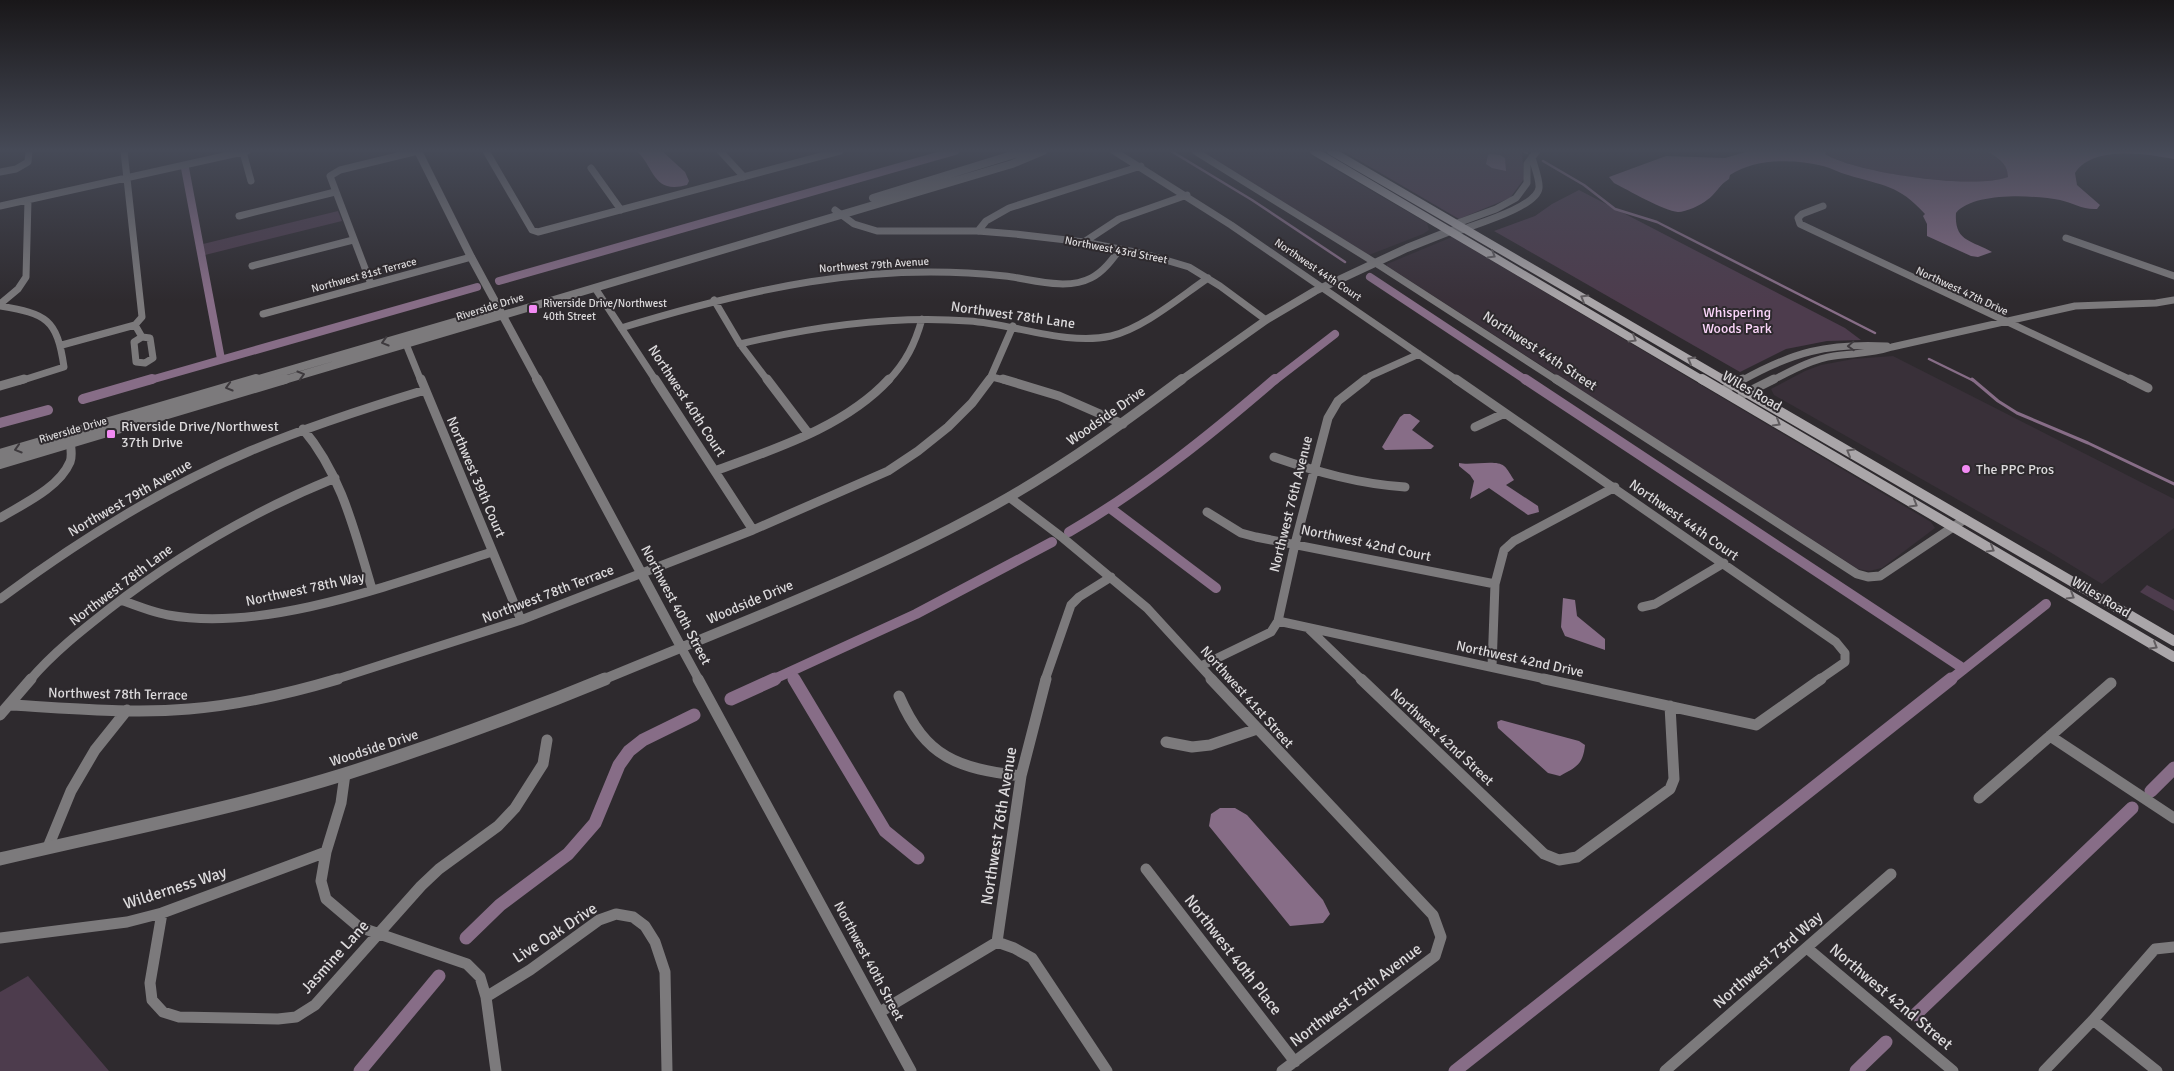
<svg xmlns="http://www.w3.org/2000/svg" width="2174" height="1071" font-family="Signika,sans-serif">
<rect width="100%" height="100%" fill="#2e2a2e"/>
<!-- built -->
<path fill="#393039" d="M1201,151H1303L1427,223L1429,230L1423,234L1369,255Z
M1452,237L1931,522L1935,528L1882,568L1869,571L1858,569L1387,266V264Z
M1893,356L2174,499V528L2102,584L2048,551L1774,395L1771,389L1805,371L1821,365L1853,359Z"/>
<!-- green -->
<path fill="#4d3c4d" d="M1343,151H1522L1524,179L1510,198L1459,219Z
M1826,151H1987C1998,158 2007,164 2009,177C1974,190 1856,173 1825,154Z
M1579,190L1845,328L1861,340L1827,341L1786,349L1740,372L1494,231L1535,216L1552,204Z
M338,211L342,221L205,255L203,244Z
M2147,585L2174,600V611L2140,592Z
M28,976L109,1071H0V992Z"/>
<!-- water -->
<path fill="#876d87" d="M637,151H662L685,172L689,181L687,185C653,194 655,169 637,151Z
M1749,151H1826L1825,154C1856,173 1975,190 2008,177C2008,164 1998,158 1987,151H2174V159C2146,154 2093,145 2075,173L2077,185L2100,205L2097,209C2083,210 2073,203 2060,200C2034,195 1973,192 1956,213C1954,242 1972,240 1992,252L1978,257L1971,256L1927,236V224L1923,216L1925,214C1898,184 1883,186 1848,175C1839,173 1832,168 1823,166C1794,159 1756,158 1730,175L1729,179C1719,185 1715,195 1707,200C1701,205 1686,212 1678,212C1664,211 1628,190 1614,183L1609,177L1666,156L1725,158Z
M1490,154L1500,155L1505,158L1506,171L1492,168L1486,164L1488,155Z
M1404,414H1410L1420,421L1412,430L1434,446L1431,449L1385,450L1382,447L1400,417Z
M1459,463C1471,466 1496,459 1504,466C1508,469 1511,476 1514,480L1506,485L1538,506L1539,512L1528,515L1489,488L1470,499L1474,481L1470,475L1459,466Z
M1563,598L1575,600L1577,616L1605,639V650L1565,636L1561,627Z
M1501,720L1579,741L1585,745C1583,765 1576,767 1560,776L1548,773L1498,728L1497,722Z
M1220,808H1235L1247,815L1323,900L1330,914L1323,923L1290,926L1209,826L1211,814Z"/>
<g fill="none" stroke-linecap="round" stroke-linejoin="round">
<!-- stream-far1 -->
<path stroke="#876d87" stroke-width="2.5" d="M1171,151L1252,200L1345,262
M1523,151L1527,153
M1543,161L1584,185L1615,209L1657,222L1875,333
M1929,359L1974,381"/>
<!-- stream -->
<path stroke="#876d87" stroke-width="3" d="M1972,379L1998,401L2017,413L2088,443L2174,484"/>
<!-- canal-far2 -->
<path stroke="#876d87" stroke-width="8" d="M185,168L221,359
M1370,277L1527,381
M499,281L955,151
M147,381L477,287
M1274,381L1335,334"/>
<!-- canal-far1 -->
<path stroke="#876d87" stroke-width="10" d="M1525,379L1964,669
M83,399L152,379
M0,423L48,410
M1110,508L1216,588
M1069,532C1143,489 1210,435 1275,379
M790,672L795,680
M772,680L916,614L1052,542
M1950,680L2046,604"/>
<!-- canal -->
<path stroke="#876d87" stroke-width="13" d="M794,679L885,831L918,858
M731,699L775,679
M2151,791L2174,768
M466,938L500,905L568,854L595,823L619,765L629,751L643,740L694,715
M1915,1015L2132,808
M360,1071L439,976
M1455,1071L1951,679
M1856,1071L1886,1042"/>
<!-- minor-far2 -->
<path stroke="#7c7a7c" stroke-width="7" d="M486,151L532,230L538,232L840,151
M720,151L744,177
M1114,151L1231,225L1458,381
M1195,151L1382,267L1558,381
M243,152L251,181
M591,168L621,210
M0,172L16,169L28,162L29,151
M0,206L247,151
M1823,206L1802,214L1798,218L1800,224L2133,381
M835,210L854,224L877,231H978L1015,234L1084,242L1145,254L1189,267L1220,286L1266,320
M239,216L335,192
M1455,224L1496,209L1516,198L1527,183V164L1537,151
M1464,229C1480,223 1537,206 1539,188C1540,180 1534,166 1532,157
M978,231L986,221L1009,208L1141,166
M2066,238L2174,276
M1084,242L1119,219L1187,195
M252,266L353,240
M371,284L330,176L340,170L418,151
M595,288L656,381
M714,300L740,344L768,381
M0,304L18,289L26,277L28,200
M0,306C46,314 57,318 64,367L20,381
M263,314L471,257
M135,325L142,337
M621,328C749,289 870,261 1005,276C1031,279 1066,291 1091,278C1103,272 1112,260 1120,249
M142,337L150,338L153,358L145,363L136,362L134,342Z
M406,344L421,381
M740,344C815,326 891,315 969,321C1014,324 1067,346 1111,336C1144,328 1180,297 1208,278
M62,345L135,325L142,317L124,151
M992,377L1008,381
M888,381C906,362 915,344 922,319
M989,381L1013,326
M1364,381L1370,376L1419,354
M1741,381C1793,352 1827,343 1887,346
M1771,381C1791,371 1812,359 1834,356C1855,353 1871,354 1892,347L2075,306L2156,303L2174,300"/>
<!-- minor-far1 -->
<path stroke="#7c7a7c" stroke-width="9" d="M421,379L521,620
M655,379L753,530
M767,379L808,433
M1003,379L1059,396L1123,424
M1456,379L1836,642L1845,653V662L1819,680
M1556,379L1857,574L1868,577L1880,576L1965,519
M2130,379L2148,388
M0,386L24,379
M1722,391L1743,379
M1742,395L1774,379
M1475,427L1505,413
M303,429C342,475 355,533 372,589
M1274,457C1317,472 1359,484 1405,487
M715,471C774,449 845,427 889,379
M1009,497L1063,538L1147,608L1213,680
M1207,512L1241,533L1256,537L1495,584
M0,518C23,504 59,488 70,462C73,455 70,445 70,438
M0,599C78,541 160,489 250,451C307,427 366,408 425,390
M121,600C137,606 152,612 168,615C267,633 398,582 492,552
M1642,607L1655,604L1724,563
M1278,621L1550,680
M1309,629L1362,680
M681,647L699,680
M1201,666L1271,632L1278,621L1295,544L1328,418L1338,401L1366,379
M1492,667L1495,584L1504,550L1514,541L1615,487
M30,680C53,653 81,631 109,609C178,555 254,511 335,478
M334,680L521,620L753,530L888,471L918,451L948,427L972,403L990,379
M1045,680L1071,605L1079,597L1111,577"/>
<!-- minor -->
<path stroke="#7c7a7c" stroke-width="11" d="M698,679L911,1071
M1211,679L1433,915L1441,937L1435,956L1282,1071
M1361,679L1544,854L1559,860L1577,857L1670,789L1674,779L1670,706
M1544,679L1756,725L1821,679
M899,696C926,758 957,768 1021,776
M10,705C69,708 130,714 189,709C238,705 291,693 338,679
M0,715L31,679
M2050,736L2174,818
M1166,742L1192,747L1210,745L1257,729
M345,774L341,803L326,852L321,881L326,899L359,927L467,964L480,977L486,997L496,1071
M1979,798L2111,683
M48,847L71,791L95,750L127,710
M1146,869L1295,1062
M162,913L150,983L152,1000L163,1012L179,1017L278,1019L296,1017L315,1005L421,886L439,869L498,826L515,808L543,764L547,740
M0,938L127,922L162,913L326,852
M997,942L1021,776L1046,679
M997,942L1014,948L1032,958L1107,1071
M1807,948L1953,1071
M486,997L530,970L599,920L616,914L633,917L645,926L655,942L665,972L667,1071
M880,1012L997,942
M2093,1020L2157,1071
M1665,1071L1891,874
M2044,1071L2093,1020L2155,949L2174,947"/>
<!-- tertiary-far2 -->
<path stroke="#7c7a7c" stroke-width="8" d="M418,151L471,257L538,381
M873,198L1025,151
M252,381L495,310
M281,381L1012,164L1043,151
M1180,381L1266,320L1315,291L1407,248L1450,231L1464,229"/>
<!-- tertiary-far1 -->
<path stroke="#7c7a7c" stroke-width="10" d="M537,379L681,647
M0,454L256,379
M0,464L285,379
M602,680C739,623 880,571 1009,497C1070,462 1126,421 1182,379"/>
<!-- tertiary -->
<path stroke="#7c7a7c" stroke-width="13" d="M0,859C115,832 232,809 345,774C433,746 520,714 605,679"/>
<!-- secondary-far1 -->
<path stroke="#aaa6a9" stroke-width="8" d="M1314,151L1704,381
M1331,151L1726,381"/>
<!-- secondary -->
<path stroke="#aaa6a9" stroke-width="10" d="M1702,379L2174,657
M1724,379L2174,641"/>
</g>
<!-- one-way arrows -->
<defs><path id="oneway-chevron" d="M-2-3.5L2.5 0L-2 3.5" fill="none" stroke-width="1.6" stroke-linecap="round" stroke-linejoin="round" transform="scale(1.25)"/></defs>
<g stroke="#605c5f">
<use href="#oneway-chevron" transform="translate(1492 255) rotate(30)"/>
<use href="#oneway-chevron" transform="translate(1584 298) rotate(-150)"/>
<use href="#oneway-chevron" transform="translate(1633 339) rotate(31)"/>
<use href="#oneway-chevron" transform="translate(1691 360) rotate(-150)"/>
<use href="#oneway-chevron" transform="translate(1777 423) rotate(30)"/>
<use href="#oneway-chevron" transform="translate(1850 452) rotate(-150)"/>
<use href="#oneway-chevron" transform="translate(1914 504) rotate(30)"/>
<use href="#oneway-chevron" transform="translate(1991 549) rotate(30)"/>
<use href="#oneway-chevron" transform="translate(2071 596) rotate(31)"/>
<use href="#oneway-chevron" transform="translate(2154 646) rotate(31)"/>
</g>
<g stroke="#3e3a3e">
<use href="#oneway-chevron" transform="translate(385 342) rotate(164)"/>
<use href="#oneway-chevron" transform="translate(1851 346) rotate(177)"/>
<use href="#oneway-chevron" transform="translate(301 375) rotate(-16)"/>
<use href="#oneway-chevron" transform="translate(229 387) rotate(164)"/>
<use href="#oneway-chevron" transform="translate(18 449) rotate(163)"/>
</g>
<!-- sky -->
<linearGradient id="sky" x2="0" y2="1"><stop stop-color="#191719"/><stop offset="0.5" stop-color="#464a57"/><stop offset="1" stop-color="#464a57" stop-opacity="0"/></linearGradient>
<rect width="2174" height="301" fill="url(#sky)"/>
<!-- markers -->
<g fill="#f28af3" stroke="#2e2a2e" stroke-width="2">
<rect x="528" y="304" width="10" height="10" rx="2.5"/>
<rect x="106" y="429" width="10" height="10" rx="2.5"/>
<circle cx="1966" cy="469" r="5"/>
</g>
<g text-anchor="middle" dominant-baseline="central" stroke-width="4" stroke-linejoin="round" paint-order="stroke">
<!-- far-street labels -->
<g font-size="11" fill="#dcdadc" stroke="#2e2a2e">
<text transform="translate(1116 250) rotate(11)">Northwest 43rd Street</text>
<text transform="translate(874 265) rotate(-4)">Northwest 79th Avenue</text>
<text transform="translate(1318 270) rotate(34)">Northwest 44th Court</text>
<text transform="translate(364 275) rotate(-15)">Northwest 81st Terrace</text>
<text transform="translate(1962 291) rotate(25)">Northwest 47th Drive</text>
<text transform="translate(490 307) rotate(-17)">Riverside Drive</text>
<text transform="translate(73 430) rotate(-16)">Riverside Drive</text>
</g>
<!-- far-poi labels -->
<g font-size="11" fill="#dcdadc" stroke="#2e2a2e" text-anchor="start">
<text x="543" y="303">Riverside Drive/Northwest<tspan x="543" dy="13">40th Street</tspan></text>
</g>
<!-- park labels -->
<g font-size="14" fill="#fcd6fb" stroke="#2e2a2e">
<text x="1737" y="312">Whispering<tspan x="1737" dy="16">Woods Park</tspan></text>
</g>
<!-- street labels -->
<g font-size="14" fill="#dcdadc" stroke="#2e2a2e">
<text transform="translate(1013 315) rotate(8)">Northwest 78th Lane</text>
<text transform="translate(1540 351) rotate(33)">Northwest 44th Street</text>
<text transform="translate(1752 391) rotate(30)">Wiles Road</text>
<text transform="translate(687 401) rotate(57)">Northwest 40th Court</text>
<text transform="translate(1106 416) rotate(-35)">Woodside Drive</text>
<text transform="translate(476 477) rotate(67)">Northwest 39th Court</text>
<text transform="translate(130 498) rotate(-30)">Northwest 79th Avenue</text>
<text transform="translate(1291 504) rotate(-76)">Northwest 76th Avenue</text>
<text transform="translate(1684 520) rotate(35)">Northwest 44th Court</text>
<text transform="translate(1366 543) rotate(12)">Northwest 42nd Court</text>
<text transform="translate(121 585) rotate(-37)">Northwest 78th Lane</text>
<text transform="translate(305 589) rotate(-12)">Northwest 78th Way</text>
<text transform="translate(548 594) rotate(-21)">Northwest 78th Terrace</text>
<text transform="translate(2101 597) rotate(31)">Wiles Road</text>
<text transform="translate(750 602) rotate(-23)">Woodside Drive</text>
<text transform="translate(676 605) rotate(62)">Northwest 40th Street</text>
<text transform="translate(1520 659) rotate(12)">Northwest 42nd Drive</text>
<text transform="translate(118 694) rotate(1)">Northwest 78th Terrace</text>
<text transform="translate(1247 697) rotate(48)">Northwest 41st Street</text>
<text transform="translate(1442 737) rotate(43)">Northwest 42nd Street</text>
<text transform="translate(374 748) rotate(-18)">Woodside Drive</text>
<text transform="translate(869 961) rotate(62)">Northwest 40th Street</text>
</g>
<!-- poi labels -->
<g font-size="14" fill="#dcdadc" stroke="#2e2a2e" text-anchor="start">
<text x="121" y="426">Riverside Drive/Northwest<tspan x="121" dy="16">37th Drive</tspan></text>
<text x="1976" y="469">The PPC Pros</text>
</g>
<!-- near-street labels -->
<g font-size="16" fill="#dcdadc" stroke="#2e2a2e">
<text transform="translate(999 826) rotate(-81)">Northwest 76th Avenue</text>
<text transform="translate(175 888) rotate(-18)">Wilderness Way</text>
<text transform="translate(555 933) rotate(-33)">Live Oak Drive</text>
<text transform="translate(1233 955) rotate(52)">Northwest 40th Place</text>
<text transform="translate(335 957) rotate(-48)">Jasmine Lane</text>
<text transform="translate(1768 960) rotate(-41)">Northwest 73rd Way</text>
<text transform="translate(1356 995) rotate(-37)">Northwest 75th Avenue</text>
<text transform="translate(1891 997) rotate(40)">Northwest 42nd Street</text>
</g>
</g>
</svg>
